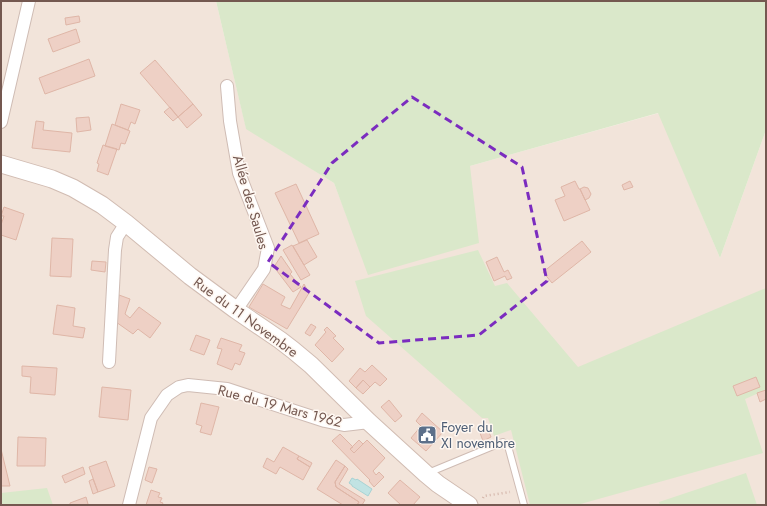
<svg xmlns="http://www.w3.org/2000/svg" width="767" height="506" font-family="Jost,sans-serif">
<rect width="100%" height="100%" fill="#fbf3eb"/>
<!-- residential -->
<path fill="#f2e4da" d="M1,1H216L246,128L334,183L369,274L470,166L659,113L720,258L766,130V505H1Z"/>
<!-- green -->
<path fill="#dae8ca" d="M216,1H766V130L720,258L658,113L470,166L479,243L368,275L334,183L246,129Z
M478,250L495,286L507,283L578,367L766,288V390L745,399L763,453L577,505H530L511,430L494,436L488,418H482L366,316L355,281Z
M746,473L757,505H660L659,502Z
M47,488L53,505H1V493Z"/>
<!-- water -->
<path fill="#c1e3e3" stroke="#a8d3d4" d="M352,478L356,480L357,479L372,489L368,496L352,486V485L349,483Z"/>
<!-- building -->
<path fill="#eed0c5" stroke="#dfb6a7" d="M79,16L80,22L66,25L65,18Z
M76,29L80,42L53,52L48,39Z
M89,59L95,76L45,94L39,78Z
M155,60L193,104L178,117L140,73Z
M121,104L140,110L135,124L131,122L128,130L115,125Z
M193,104L202,115L187,128L178,117Z
M170,107L178,117L173,121L164,112Z
M89,117L91,130L77,132L76,118Z
M36,121L44,122L43,130L72,133L70,152L32,148Z
M112,124L130,131L125,144L121,143L119,150L105,146Z
M103,145L117,149L108,175L97,171L99,164L97,163Z
M575,181L579,189H580L590,210L564,221L555,200L565,196L561,187Z
M630,181L633,187L624,190L622,185Z
M296,184L319,234L299,243L275,193Z
M584,187L588,188L591,194L589,198L585,200L580,189Z
M4,207L24,214L16,240L1,235V225L4,216H1Z
M52,238L73,239L71,277L50,276Z
M307,240L317,257L304,265L293,246Z
M582,241L591,252L552,283L543,272Z
M292,245L310,275L301,280L283,250Z
M281,256L292,272L290,274L301,287L293,292L274,267Z
M497,257L504,272L508,270L512,278L507,280L505,276L494,281L486,262Z
M92,261L106,262L105,272L91,270Z
M263,284L285,297L281,305L290,309L304,284L309,293L287,329L249,307Z
M119,295L130,299L125,314L130,318L139,307L161,323L150,338L138,329L133,334L116,322Z
M57,305L75,308L73,326L85,328L83,338L53,334Z
M311,324L316,327L310,336L305,333Z
M327,327L336,336L333,338L344,349L332,362L315,345L326,332L324,330Z
M196,335L210,340L204,355L190,350Z
M221,338L242,345L239,351L245,353L240,365L235,363L232,370L217,364L222,349L217,348Z
M372,365L387,379L380,386L375,382L370,387L363,380L356,388L349,381L360,368L365,372Z
M22,366L57,368L55,395L30,393L31,377L22,376Z
M756,377L760,387L737,396L733,386Z
M363,380L370,387L363,394L356,388Z
M102,387L131,390L128,420L99,417Z
M766,390V399L760,402L757,393Z
M389,400L402,416L395,422L381,407Z
M201,403L219,407L211,435L200,432L202,426L196,424Z
M422,413L443,432L426,451L411,438L421,426L416,421Z
M488,430L491,437L483,441L480,433Z
M340,434L353,447L350,449L354,453L367,440L385,458L373,471L376,475L379,472L384,477L374,487L369,481L370,480L332,441Z
M18,437L46,438L45,466H17Z
M359,440L363,444L354,453L350,449Z
M283,447L299,456L297,459L310,467L303,480L280,467L276,474L263,467L267,458L274,462Z
M1,449L10,486H1Z
M299,456L312,463L310,467L297,459Z
M336,460L345,466L335,482L336,487L359,502L357,505H343L317,489Z
M106,461L115,486L98,492L89,467Z
M345,466L348,469L339,484L365,500L362,505H357L359,502L336,487L335,482Z
M83,467L85,474L65,483L62,476Z
M149,467L157,469L152,483L145,480Z
M93,479L98,492L93,494L89,481Z
M400,480L420,497L413,505H401L388,493Z
M151,490L160,493L158,497L162,498L160,502L163,503L162,505H146Z
M86,497L88,504L86,505H70V503Z"/>
<g fill="none" stroke-linecap="round" stroke-linejoin="round">
<!-- lane casing -->
<g stroke="#cfbcb4" stroke-width="8">
<path id="lane" d="M428,473L503,442L508,446L524,505"/>
</g>
<!-- street casing -->
<g stroke="#cfbcb4" stroke-width="14">
<path id="street" d="M227,86L230,121L239,173L268,248L264,269L236,310
M1,122L29,1
M109,362L115,250L117,237L126,223
M129,505L151,418L167,395L179,387L188,385L227,389L325,421L344,425L369,422"/>
</g>
<!-- secondary casing -->
<g stroke="#d1bcb2" stroke-width="19">
<path id="secondary" d="M1,164L52,179L73,188L102,205L126,223L190,276L236,310L280,340L293,350L311,365L369,422L426,474L438,484L469,505"/>
</g>
<!-- path -->
<path stroke="#d3b3a8" stroke-width="2.5" stroke-dasharray="1 3" stroke-linecap="butt" d="M483,498L484,496L510,492"/>
<!-- lane -->
<use href="#lane" stroke="#fff" stroke-width="6"/>
<!-- street -->
<use href="#street" stroke="#fff" stroke-width="12"/>
<!-- secondary -->
<use href="#secondary" stroke="#fff" stroke-width="17"/>
</g>
<!-- marked area -->
<path fill="none" stroke="#7b2cbf" stroke-width="3" stroke-dasharray="8 5" stroke-linejoin="round" d="M412,97L522,167L547,281L479,335L379,343L268,262L332,163Z"/>
<!-- icons -->
<defs>
<g id="civic-square" transform="scale(1)"><rect x="-9" y="-9" width="18" height="18" rx="4" fill="#5c6f8a" stroke="#fef7f1"/><path d="M-.6-6.5H3V-4.5H.6V-3L4-1V1h2V6H-6V1h2V-1L-.6-3ZM-1.2 2.5V6h2.4V2.5Z" fill="#fff"/></g>
</defs>
<g fill-rule="evenodd">
<use href="#civic-square" x="427" y="435"/>
</g>
<g text-anchor="middle" dominant-baseline="central" stroke-width="3" stroke-linejoin="round" paint-order="stroke">
<!-- street labels -->
<g font-size="14" fill="#745850" stroke="#fef7f1">
<text transform="translate(251 202) rotate(74)">Allée des Saules</text>
<text transform="translate(246 317) rotate(36)">Rue du 11 Novembre</text>
<text transform="translate(280 406) rotate(15)">Rue du 19 Mars 1962</text>
</g>
<!-- service labels -->
<g font-size="14" fill="#4e5e75" stroke="#fef7f1" text-anchor="start">
<text x="441" y="427">Foyer du<tspan x="441" dy="16">XI novembre</tspan></text>
</g>
</g>
<!-- border -->
<rect width="767" height="506" fill="none" stroke="#745850" stroke-width="4"/>
</svg>
